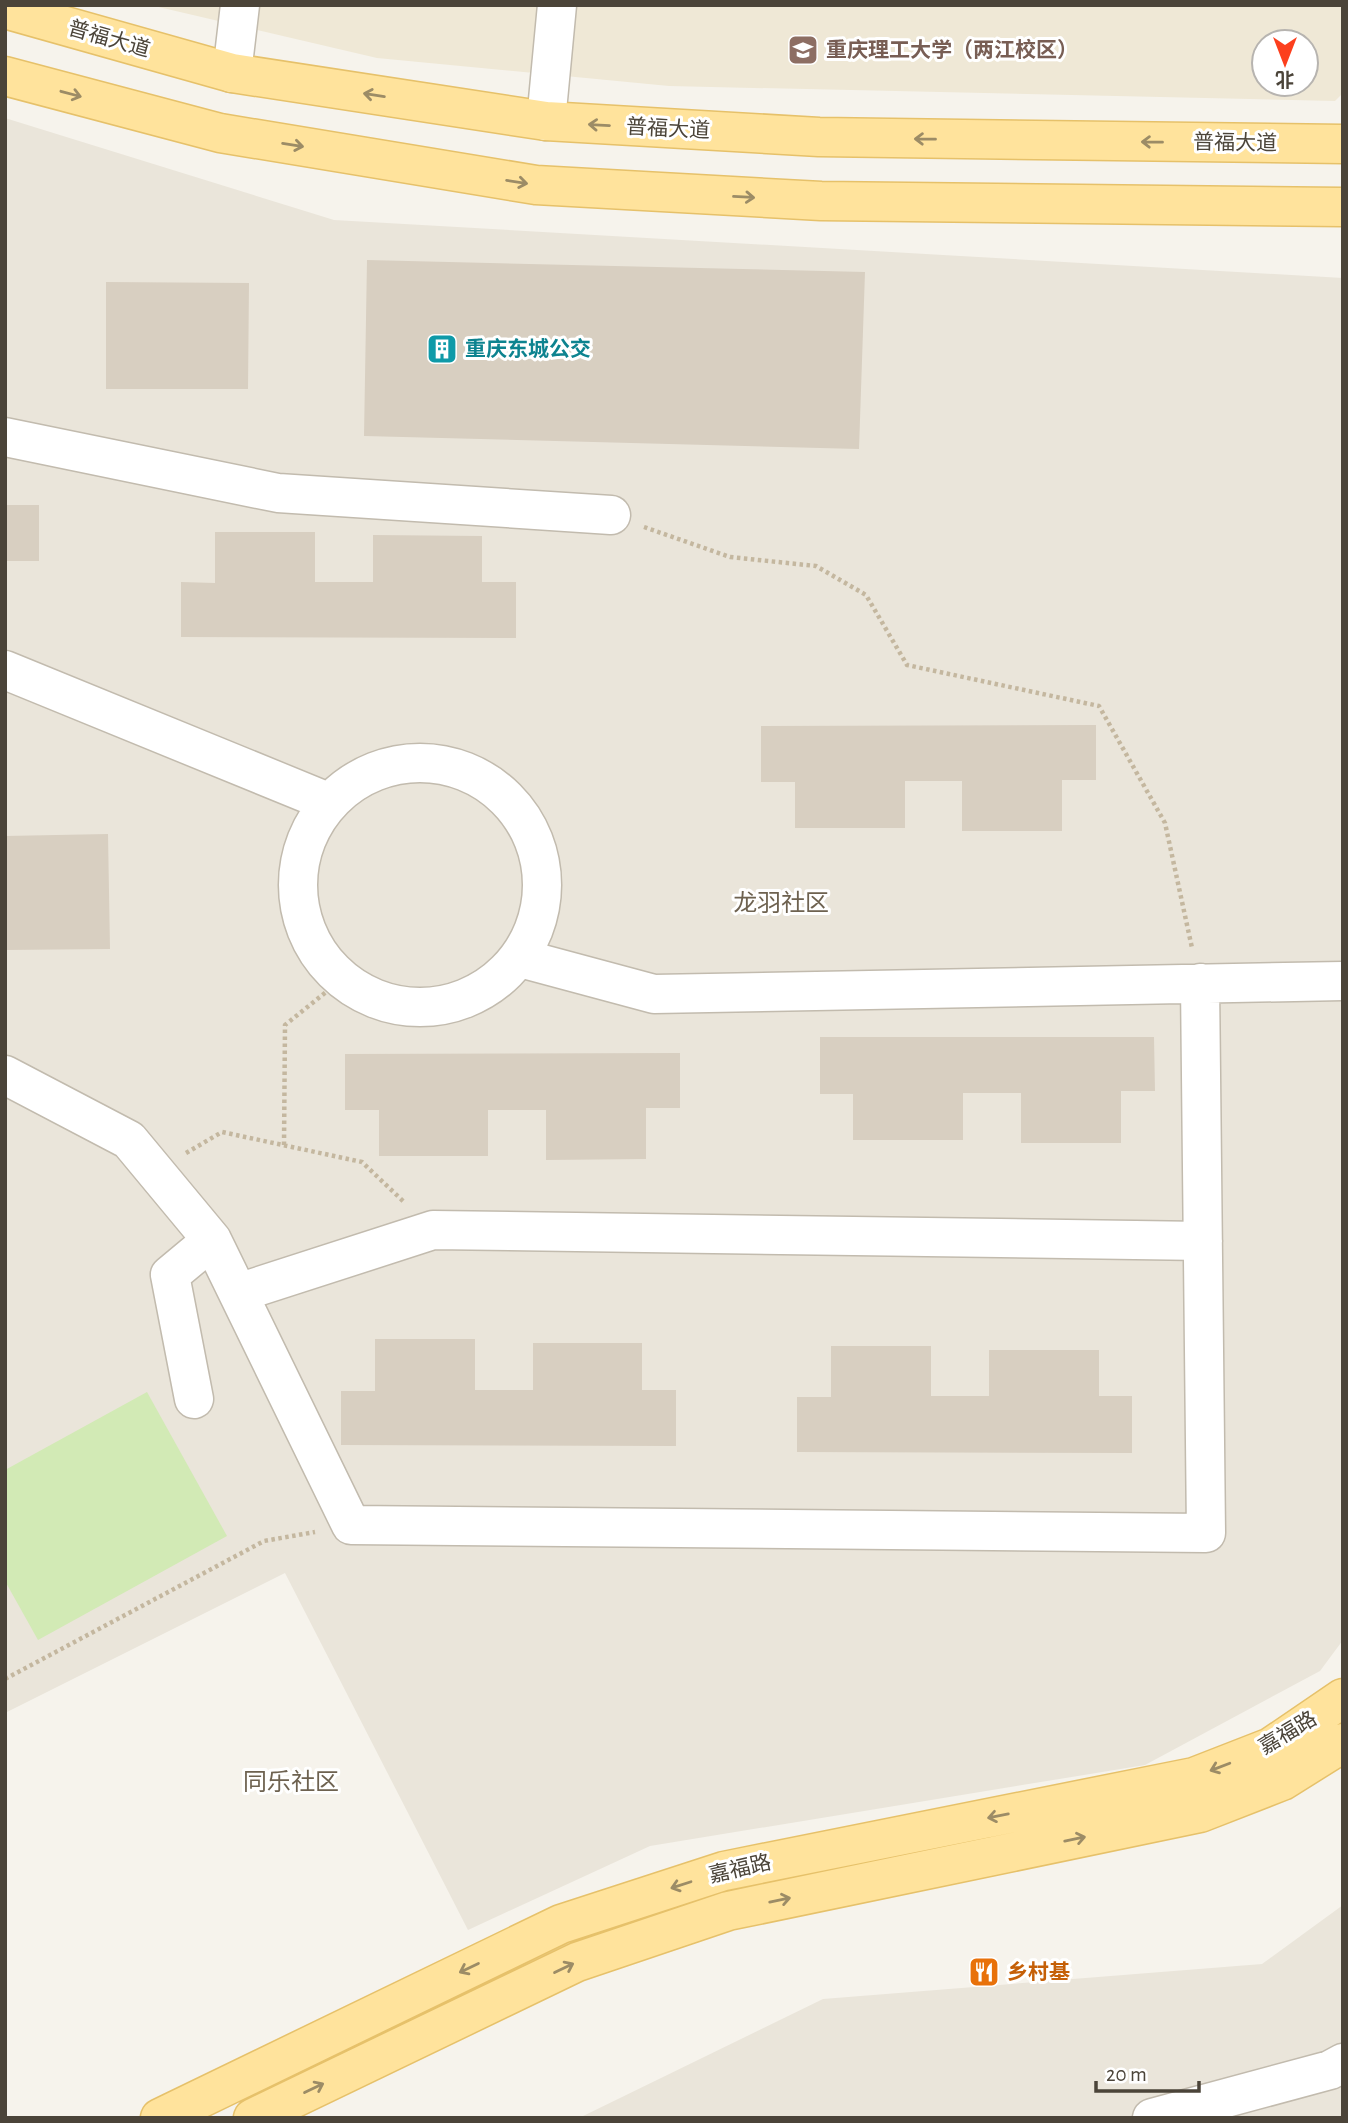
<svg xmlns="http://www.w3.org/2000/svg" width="1348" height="2123" font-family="'Alegreya Sans','Noto Sans SC',sans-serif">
<rect width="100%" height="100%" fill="#f6f3ec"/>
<!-- residential -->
<path fill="#eae5da" d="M5,118L334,220L1343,278V1640L1320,1671L1145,1765L650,1846L468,1930L285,1573L5,1713Z
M1343,1905V2118H579L823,1999L1262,1964Z"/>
<!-- education -->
<path fill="#efe8d6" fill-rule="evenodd" d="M150,5H1343V93L1335,101L669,86L377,58ZM1264,42H1306V84H1264Z"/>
<!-- pitch -->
<path fill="#d2eab5" d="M147,1392L227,1536L38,1640L5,1581V1470Z"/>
<!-- building -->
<path fill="#d8cfc1" d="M367,260L865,272L859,449L364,436Z
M106,282L249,283L248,389H106Z
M5,505H39V561H5Z
M215,532H315V582H373V535L482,536V582H516V638L181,637V582L215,583Z
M1096,725V780H1062V831H962V781H905V828H795V782H761V726Z
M108,834L110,949L5,950V836Z
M820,1037H1154L1155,1091H1121V1143H1021V1093H963V1140H853V1094H820Z
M680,1053V1108H646V1159L546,1160V1110H488V1156H379V1110H345V1054Z
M375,1339H475V1390H533V1343H642V1390H676V1446L341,1445V1391H375Z
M831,1346H931V1396H989V1350H1099V1396H1132V1453L797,1452V1397H831Z"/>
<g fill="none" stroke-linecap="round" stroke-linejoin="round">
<!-- minor casing -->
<g stroke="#c2bbae" stroke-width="41">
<path id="minor" d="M232,73L240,5
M546,121L557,5
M5,437L278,493L611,515
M5,670L328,802
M298 885a122 122 0 1 1 244 0a122 122 0 1 1-244 0Z
M520,958L654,994L1343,981
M5,1075L129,1140L212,1240L351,1525L1206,1533L1200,983
M238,1293L433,1230L1203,1241
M194,1399L170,1275L212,1240
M1152,2118L1330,2070L1343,2063"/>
</g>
<!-- major casing -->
<g stroke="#e6c16a" stroke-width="41">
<path id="major" d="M5,9L232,73L546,121L819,137L1343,144
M5,76L220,133L536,185L821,201L1343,207
M160,2118L561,1924L724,1871L1194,1777L1271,1747L1343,1698
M253,2118L577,1962L728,1911L1200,1813L1282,1781L1343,1743"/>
</g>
<!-- path -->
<path stroke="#c4b79f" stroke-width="4.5" stroke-dasharray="3.5 3.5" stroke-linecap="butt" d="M644,527L730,557L816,566L866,595L907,665L1099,706L1165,823L1192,948
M284,1145L285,1025L341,980
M186,1153L222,1132L362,1162L404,1202
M5,1679L264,1541L315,1532"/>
<!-- minor -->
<use href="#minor" stroke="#fff" stroke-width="38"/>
<!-- major -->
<use href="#major" stroke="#ffe39c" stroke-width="38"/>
</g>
<!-- one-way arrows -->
<defs><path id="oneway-shaft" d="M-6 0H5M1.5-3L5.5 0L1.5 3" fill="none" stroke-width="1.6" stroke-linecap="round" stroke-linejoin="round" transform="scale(1.75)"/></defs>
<g stroke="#9c8c66">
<use href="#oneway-shaft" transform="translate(71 94) rotate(15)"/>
<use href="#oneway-shaft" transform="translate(374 95) rotate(-171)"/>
<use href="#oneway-shaft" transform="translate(599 125) rotate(-177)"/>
<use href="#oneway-shaft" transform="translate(925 139) rotate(-179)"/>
<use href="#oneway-shaft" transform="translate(1152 142) rotate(-179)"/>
<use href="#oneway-shaft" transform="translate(293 145) rotate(9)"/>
<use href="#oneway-shaft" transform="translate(517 182) rotate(9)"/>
<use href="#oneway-shaft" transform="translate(744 197) rotate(3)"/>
<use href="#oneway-shaft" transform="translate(1220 1767) rotate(159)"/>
<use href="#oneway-shaft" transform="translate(998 1816) rotate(169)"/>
<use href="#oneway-shaft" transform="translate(1075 1839) rotate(-12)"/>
<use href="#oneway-shaft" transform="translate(681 1885) rotate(162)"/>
<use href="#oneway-shaft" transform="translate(780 1900) rotate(-12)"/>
<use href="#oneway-shaft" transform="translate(469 1968) rotate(154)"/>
<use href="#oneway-shaft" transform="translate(564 1968) rotate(-26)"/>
<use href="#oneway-shaft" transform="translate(314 2088) rotate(-26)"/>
</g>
<!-- icons -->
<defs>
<g id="university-square" transform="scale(1.575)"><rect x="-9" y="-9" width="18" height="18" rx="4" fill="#8d6e63" stroke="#fff"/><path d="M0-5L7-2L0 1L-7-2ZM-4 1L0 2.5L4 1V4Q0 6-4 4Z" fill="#fff"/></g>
<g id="building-square" transform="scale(1.575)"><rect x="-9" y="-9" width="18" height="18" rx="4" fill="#0f9aa8" stroke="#fff"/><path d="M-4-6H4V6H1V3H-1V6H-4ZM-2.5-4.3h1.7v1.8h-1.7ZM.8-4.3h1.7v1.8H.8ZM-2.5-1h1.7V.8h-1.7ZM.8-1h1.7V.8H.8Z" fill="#fff"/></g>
<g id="restaurant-square" transform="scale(1.575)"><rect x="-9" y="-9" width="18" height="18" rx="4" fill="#e8710a" stroke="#fff"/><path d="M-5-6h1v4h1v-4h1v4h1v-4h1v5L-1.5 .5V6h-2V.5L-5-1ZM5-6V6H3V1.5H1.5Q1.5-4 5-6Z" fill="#fff"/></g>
</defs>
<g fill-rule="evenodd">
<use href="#university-square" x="803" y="50"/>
<use href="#building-square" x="442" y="349"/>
<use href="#restaurant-square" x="984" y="1972"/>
</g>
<g text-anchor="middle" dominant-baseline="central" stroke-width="6" stroke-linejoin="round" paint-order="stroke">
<!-- street labels -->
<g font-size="21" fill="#4b4439" stroke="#fff">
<text transform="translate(109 39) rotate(16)">普福大道</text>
<text transform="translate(668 129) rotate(3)">普福大道</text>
<text transform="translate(1235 143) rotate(1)">普福大道</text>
<text transform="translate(1288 1733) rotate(-31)">嘉福路</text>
<text transform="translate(740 1869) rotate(-13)">嘉福路</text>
</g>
<!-- education labels -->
<g font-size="21" font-weight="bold" fill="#785e54" stroke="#fff" text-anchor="start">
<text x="826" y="50">重庆理工大学（两江校区）</text>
</g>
<!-- culture labels -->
<g font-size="21" font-weight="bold" fill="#0d838f" stroke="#fff" text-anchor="start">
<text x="465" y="349">重庆东城公交</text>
</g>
<!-- food labels -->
<g font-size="21" font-weight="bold" fill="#c56008" stroke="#fff" text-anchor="start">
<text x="1007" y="1972">乡村基</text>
</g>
<!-- quarter labels -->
<g font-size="24" fill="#6e6250" stroke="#fff">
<text x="781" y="904">龙羽社区</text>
<text x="291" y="1783">同乐社区</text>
</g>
</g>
<!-- border -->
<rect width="1348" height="2123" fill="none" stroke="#4b4439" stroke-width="14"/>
<!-- north arrow -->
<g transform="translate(1285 63) rotate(180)"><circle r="33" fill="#ffffff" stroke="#b7b4b0" stroke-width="2"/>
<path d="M0-5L12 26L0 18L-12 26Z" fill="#fc3f1d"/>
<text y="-10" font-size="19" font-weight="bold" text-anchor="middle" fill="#4b4439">北</text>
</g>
<!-- scale -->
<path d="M1096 2081v10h103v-10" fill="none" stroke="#4b4439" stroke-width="3.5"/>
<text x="1106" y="2081" font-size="21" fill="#4b4439" stroke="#ffffff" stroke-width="5" paint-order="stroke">20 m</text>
</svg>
